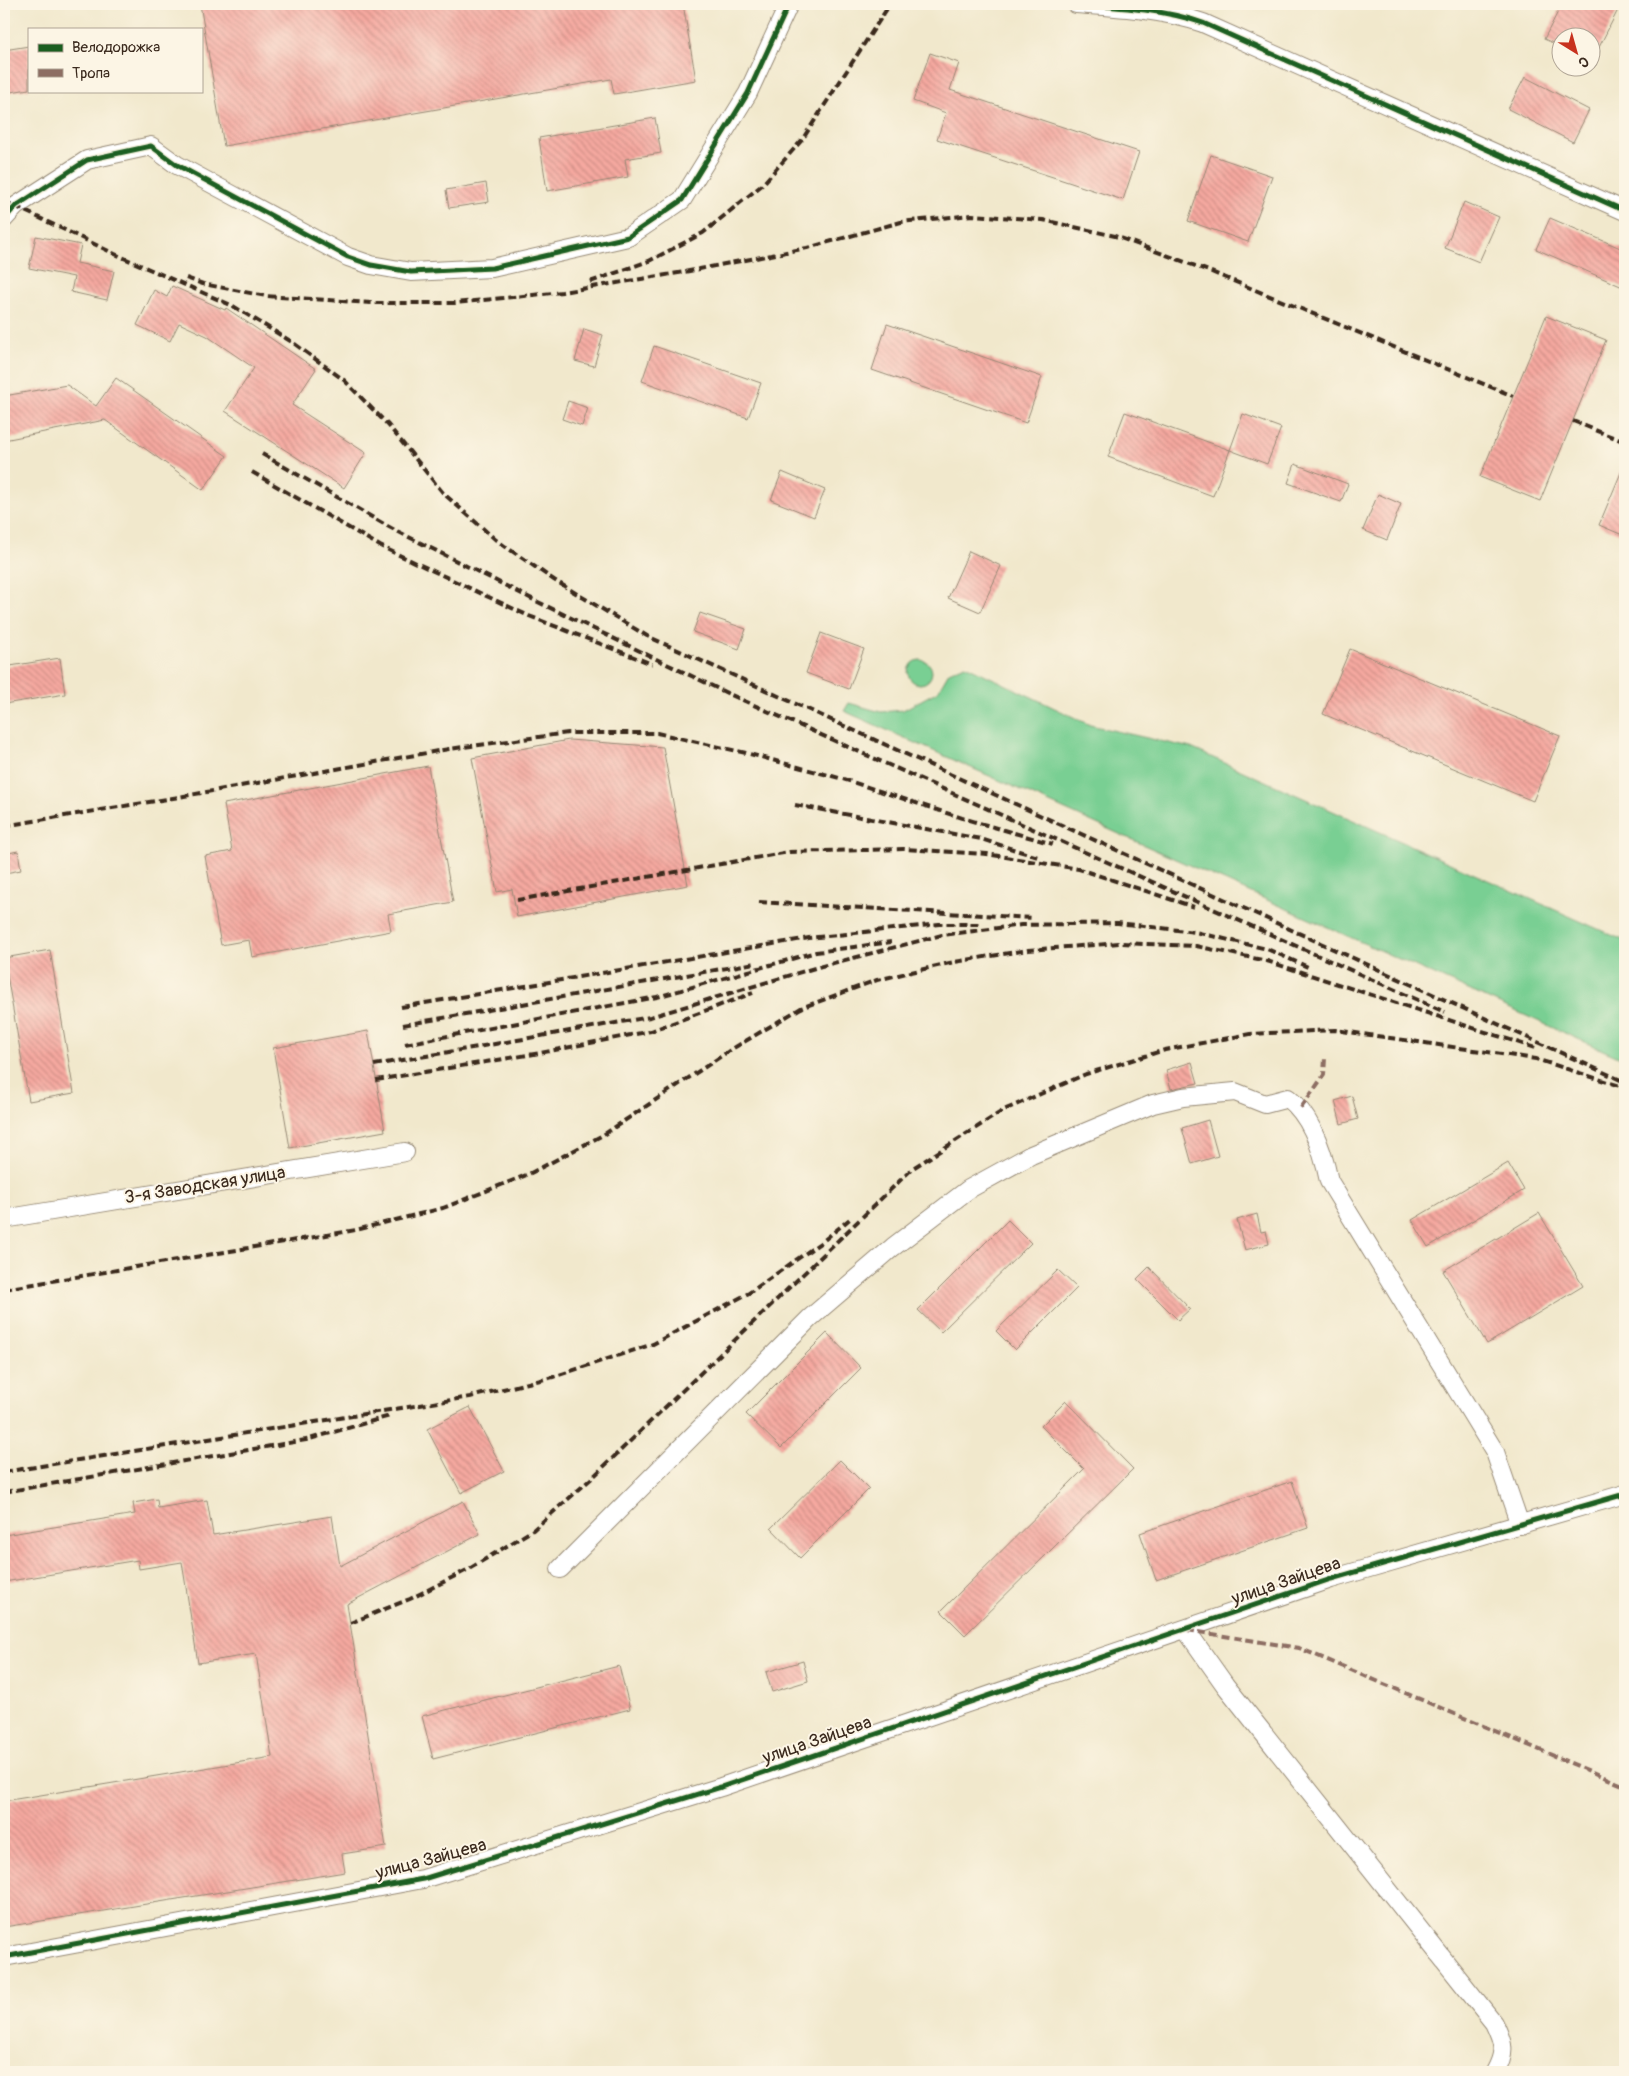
<svg xmlns="http://www.w3.org/2000/svg" width="1629" height="2076" font-family="Pangolin,sans-serif">
<defs>
<pattern id="building-back-hatch" width="6" height="6" patternUnits="userSpaceOnUse" patternTransform="scale(1.25)"><rect width="6" height="6" fill="#f6a9a0"/><path d="M-1 5l2 2M0 0l6 6M5-1l2 2" fill="none" stroke="#c88a82"/></pattern>
</defs>
<rect width="100%" height="100%" fill="#fcf5e5"/>
<filter id="ink" filterUnits="userSpaceOnUse"><feTurbulence type="fractalNoise" baseFrequency=".02" numOctaves="2"/><feDisplacementMap in="SourceGraphic" scale="10" xChannelSelector="R" yChannelSelector="G"/><feConvolveMatrix kernelMatrix="1 2 1 2 8 2 1 2 1" color-interpolation-filters="sRGB"/></filter>
<filter id="wash" filterUnits="userSpaceOnUse"><feTurbulence type="fractalNoise" baseFrequency=".0096" numOctaves="4" result="noise"/><feDisplacementMap in="SourceGraphic" scale="20" xChannelSelector="R" yChannelSelector="G"/><feGaussianBlur stdDeviation="1.12" result="paint"/><feColorMatrix in="noise" values="0 0 0 0 0 0 0 0 0 0 0 0 0 0 0 0 0 1.4 0 .05"/><feComposite in="paint" operator="in"/></filter>
<g filter="url(#wash)">
<rect width="100%" height="100%" fill="#f1e8cc"/>
<!-- grass -->
<path fill="#79cf93" stroke="#5a7c58" d="M908 672a12 12 0 1 1 24 0a12 12 0 1 1-24 0Z
M965,665L1090,725L1191,748L1625,941V1060L844,711L849,703L881,712L903,710L938,691L949,672Z"/>
<g id="blocks">
<!-- building -->
<path fill="url(#building-back-hatch)" d="M200,4H683L696,80L614,94L611,79L224,146Z
M1562,4H1621L1592,61V38H1562V47L1544,39Z
M29,46V89L4,93V50Z
M930,53L959,63L950,90L1139,152L1123,200L937,139L946,113L913,101Z
M1525,77L1589,110L1573,142L1508,109Z
M655,118L661,153L625,159L628,177L547,191L539,138Z
M1211,155L1272,176L1248,242L1188,221Z
M486,183L489,202L449,208L446,190Z
M1464,202L1499,217L1479,262L1445,248Z
M1550,218L1625,250V288L1536,249Z
M36,236L81,245L77,263L114,271L107,300L71,292L74,277L29,268Z
M172,286L225,310L226,308L316,369L292,405L366,453L344,488L225,411L254,368L207,336L179,323L170,341L137,325L154,290L167,297Z
M1546,316L1606,340L1540,501L1480,477Z
M887,324L1042,377L1026,423L872,370Z
M584,329L603,335L594,366L575,361Z
M654,346L761,383L748,418L642,381Z
M116,378L227,456L203,490L105,420L4,440V396L67,385L96,406Z
M568,401L588,408L582,426L562,419Z
M1125,412L1230,450L1213,496L1108,457Z
M1243,414L1281,428L1267,464L1230,450Z
M1625,463V536L1599,525Z
M1295,464L1348,484L1341,502L1288,483Z
M782,472L825,490L814,517L771,500Z
M1378,494L1401,504L1387,540L1363,530Z
M969,551L1001,566L980,612L948,598Z
M700,613L746,629L739,649L693,632Z
M821,633L864,649L849,689L806,673Z
M1350,649L1560,736L1533,801L1323,714Z
M60,658L65,694L4,704V667Z
M569,740L663,747L688,885L517,917L512,889L497,892L472,758Z
M428,766L453,902L388,914L391,931L252,957L249,940L221,945L205,856L232,851L224,804Z
M18,851L21,870L5,873L4,854Z
M50,950L74,1093L29,1101L4,958Z
M368,1031L385,1131L290,1148L273,1048Z
M1192,1062L1198,1083L1171,1089L1166,1070Z
M1352,1096L1358,1119L1341,1124L1335,1101Z
M1208,1120L1218,1156L1192,1164L1182,1128Z
M1508,1163L1524,1190L1428,1247L1412,1220Z
M1539,1213L1583,1286L1487,1344L1443,1271Z
M1257,1214L1261,1232L1266,1231L1269,1244L1245,1250L1237,1220Z
M1008,1220L1031,1243L941,1332L918,1310Z
M1149,1267L1190,1309L1178,1320L1137,1279Z
M1058,1270L1077,1288L1015,1350L996,1331Z
M827,1333L861,1368L781,1448L746,1414Z
M1066,1401L1133,1469L965,1635L941,1611L1084,1469L1041,1426Z
M470,1407L504,1471L461,1493L427,1429Z
M840,1460L869,1489L800,1558L771,1528Z
M1292,1481L1308,1528L1156,1580L1140,1533Z
M157,1499L158,1508L207,1500L213,1535L332,1516L340,1566L463,1501L480,1534L347,1604L386,1847L342,1854L345,1872L4,1927V1801L272,1757L256,1654L198,1663L182,1562L139,1569L138,1560L4,1582V1535L135,1514L133,1503Z
M803,1661L808,1681L772,1692L766,1672Z
M619,1666L630,1709L433,1759L422,1716Z"/>
</g>
</g>
<g filter="url(#ink)">
<use href="#blocks" fill-opacity="0" stroke="#968975" stroke-width="1"/>
<g fill="none" stroke-linecap="round" stroke-linejoin="round">
<!-- minor casing -->
<g stroke="#968975" stroke-width="20">
<path id="minor" d="M1076,4C1119,7 1162,9 1203,23L1625,211
M4,219L16,206L87,160L151,146L177,165L348,257L371,265L411,272L492,268L628,237L682,200L748,93L789,4
M4,1219L405,1152
M560,1569L810,1318L893,1247L969,1189L1031,1155L1153,1104L1183,1097L1235,1092L1265,1104L1288,1098C1312,1117 1323,1152 1329,1181L1495,1452L1520,1525
M1186,1630L1225,1685L1494,2023C1504,2044 1506,2052 1495,2072
M4,1957L423,1879L721,1787L1331,1579L1625,1494"/>
</g>
<!-- minor -->
<use href="#minor" stroke="#fff" stroke-width="18"/>
<!-- rail -->
<path stroke="#3b2a1e" stroke-width="4" stroke-dasharray="8 4" stroke-linecap="butt" d="M4,201L115,254L233,306L292,342L344,380L388,425L444,494L496,540L554,580L647,636L1625,1082
M186,278L203,284L266,296L372,303H455L562,292L684,272L807,248L901,222L972,215L1043,220L1115,236L1209,271L1513,396
M590,282L649,261L703,233L762,185L802,140L890,4
M1573,421L1625,442
M262,454L391,528L538,602L729,694L1445,1012
M252,472L380,546L529,616L652,664
M795,805L981,839L1038,857
M4,826L173,798L449,749L568,733H657L746,753L843,779L962,818L1053,844
M517,900L789,852L903,849L987,854L1079,869L1194,907
M759,902L1033,918
M401,1007L809,938L939,924H979
M403,1025L755,963
M405,1044L657,997L816,952L891,942
M374,1065L650,1017L818,967L942,935L1021,925L1118,923L1195,932L1267,949L1310,968
M376,1080L540,1053L651,1031L753,993
M4,1289L356,1230L443,1208L529,1174L603,1135L732,1049L801,1008L877,980L954,962L1028,950L1120,943L1196,946L1267,961L1535,1048
M4,1472L470,1397L553,1377L653,1344L749,1293L823,1241L851,1218
M4,1492L306,1440L390,1416
M350,1623L410,1599L469,1569L533,1530L592,1478L913,1168L1004,1110L1086,1074L1165,1050L1250,1034L1335,1030L1536,1059L1620,1086"/>
<!-- quiet -->
<path stroke="#8d6e63" stroke-width="4" stroke-dasharray="8 4" stroke-linecap="butt" d="M1301,1108L1324,1075L1325,1058
M1187,1630L1299,1648L1625,1786"/>
<!-- cycleway casing -->
<g stroke="#fcf5e5" stroke-width="8">
<path id="cycleway" d="M1076,4C1119,7 1162,9 1203,23L1625,211
M4,219L16,206L87,160L151,146L177,165L348,257L371,265L411,272L492,268L628,237L682,200L748,93L789,4
M4,1957L423,1879L721,1787L1331,1579L1625,1494"/>
</g>
<!-- cycleway -->
<use href="#cycleway" stroke="#1b5e20" stroke-width="5"/>
</g>
</g>
<g text-anchor="middle" dominant-baseline="central" stroke-width="4" stroke-linejoin="round" paint-order="stroke">
<!-- street labels -->
<g font-size="18" fill="#3b2a1e" stroke="#fcf5e5">
<text transform="translate(205 1185) rotate(-9)">3-я Заводская улица</text>
<text transform="translate(1286 1581) rotate(-19)">улица Зайцева</text>
<text transform="translate(817 1740) rotate(-19)">улица Зайцева</text>
<text transform="translate(431 1859) rotate(-15)">улица Зайцева</text>
</g>
</g>
<!-- margin -->
<rect width="1629" height="2076" fill="none" stroke="#fcf5e5" stroke-width="20"/>
<!-- legend -->
<rect x="28" y="28" width="175" height="65" fill="#fcf5e5" stroke="#afa495"/>
<rect x="38" y="44" width="25" height="8" fill="#1b5e20" stroke="#afa495"/>
<text x="72" y="52" font-size="15" fill="#3b2a1e">Велодорожка</text>
<rect x="38" y="69" width="25" height="8" fill="#8d6e63" stroke="#afa495"/>
<text x="72" y="78" font-size="15" fill="#3b2a1e">Тропа</text>
<!-- north arrow -->
<g transform="translate(1576 52) rotate(143)"><circle r="24" fill="#fcf5e5" stroke="#afa495"/>
<path d="M0-4L9 19L0 12L-9 19Z" fill="#c8321e"/>
<text y="-8" font-size="14" font-weight="bold" text-anchor="middle" fill="#3b2a1e">С</text>
</g>
</svg>
